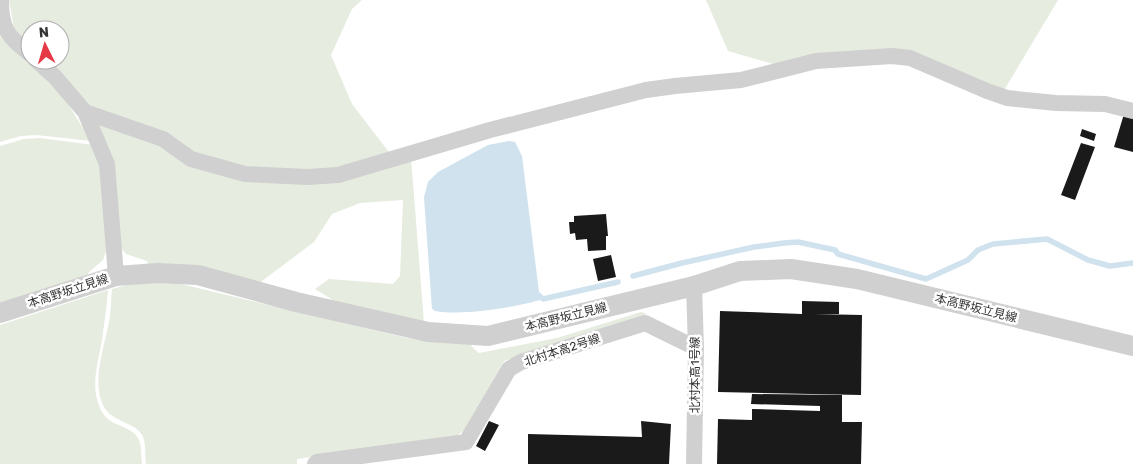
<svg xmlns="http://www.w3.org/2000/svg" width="1133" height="464" font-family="Rubik,'Noto Sans JP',sans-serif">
<rect width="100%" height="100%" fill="#fff"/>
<!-- green -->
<path fill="#e6ecdf" d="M9,0H362L352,9L331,55L352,104L392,156L367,164L300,173L213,162L96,113L45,60H60V30H30V46L14,28Z
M706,0H1058L1003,92L925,60L780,66L728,51Z
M0,36L29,62V64L51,83L68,104L91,141L36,135L21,136L0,142Z
M93,118L272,179L411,157L424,323L341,305L315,289L329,279L393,284L400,276L403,200L360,203L332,214L314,242L258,284L148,264L147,261L126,254L121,248Z
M40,138L94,145L100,163L107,248L103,260L88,273L90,277L0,307V146L24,139Z
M164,281L181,284L407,338L470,343L472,347L479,353L557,338L641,312L647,314L504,361L467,428L454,438L297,459V464H146C145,456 146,444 143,437C137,422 113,423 104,407C90,380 106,344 110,316C111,307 111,298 112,289L131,284Z
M108,290C107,307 104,323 102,340C98,363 90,386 100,408C109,429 129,423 138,438C142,444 141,456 142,464H0V325Z"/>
<!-- water -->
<path fill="#cfe2ee" d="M509,141L515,142L522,156L540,300C511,308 464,316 435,311L432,309L424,197L428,182L438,172L488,145Z"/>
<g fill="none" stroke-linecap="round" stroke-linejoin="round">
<!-- stream -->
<path stroke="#cfe2ee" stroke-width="5.5" d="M633,276L682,263L754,247L784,243L798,242L835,250L838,254L926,279L968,260L978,250L993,244L1047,239L1088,260L1110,266L1133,263
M533,290L543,299L618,282"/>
</g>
<!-- building -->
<path fill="#1a1a1a" d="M1124,114L1133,116V152L1114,147Z
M1082,129L1096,134L1094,141L1080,136Z
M1081,143L1095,147L1075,200L1061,195Z
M606,214L608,236H606V250L588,251L587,239L576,240L575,233L570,234L569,222H574V216Z
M611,255L616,277L598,281L593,259Z
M802,301L839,302V314H815L862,315L861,395L718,392L720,311L802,314Z
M752,394L842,395V422H862L861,464H717L718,419L752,420V409L820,411V406L751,404Z
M489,421L499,425L485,451L476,446Z
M641,421L671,424L669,464H528V434L642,437Z"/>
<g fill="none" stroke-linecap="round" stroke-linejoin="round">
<!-- minor -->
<path stroke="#d0d0d0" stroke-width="16" d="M1,0C1,30 8,36 30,54
M36,60L55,77L85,112L107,164L116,276
M85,112L163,139L191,159L245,174L308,177L338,175L490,130L646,90L675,86L741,80L816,61L892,56L910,58L987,91L1007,98L1056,103L1105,104L1133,111
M315,464L317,462L466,442L509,369L521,362L645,323L696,348
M694,464L696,348L694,286"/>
<!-- tertiary -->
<path stroke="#d0d0d0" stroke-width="20" d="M0,313L116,276L158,273L198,275L296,302L428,332L488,336L694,286L740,271L791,269L857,279L1133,346"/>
</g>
<g text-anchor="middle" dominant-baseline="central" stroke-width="5" stroke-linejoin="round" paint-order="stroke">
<!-- street labels -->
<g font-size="12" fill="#333" stroke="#fff">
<text transform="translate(68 291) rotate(-18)">本高野坂立見線</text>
<text transform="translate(976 308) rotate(14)">本高野坂立見線</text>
<text transform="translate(566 317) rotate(-14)">本高野坂立見線</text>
<text transform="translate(562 350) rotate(-18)">北村本高2号線</text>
<text transform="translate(695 375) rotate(-90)">北村本高1号線</text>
</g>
</g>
<!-- north arrow -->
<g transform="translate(45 45) rotate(355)"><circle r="24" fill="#ffffff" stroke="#adadad"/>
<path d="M0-4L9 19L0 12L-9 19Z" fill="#e63946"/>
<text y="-8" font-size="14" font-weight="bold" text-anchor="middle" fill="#333333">N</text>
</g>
</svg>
